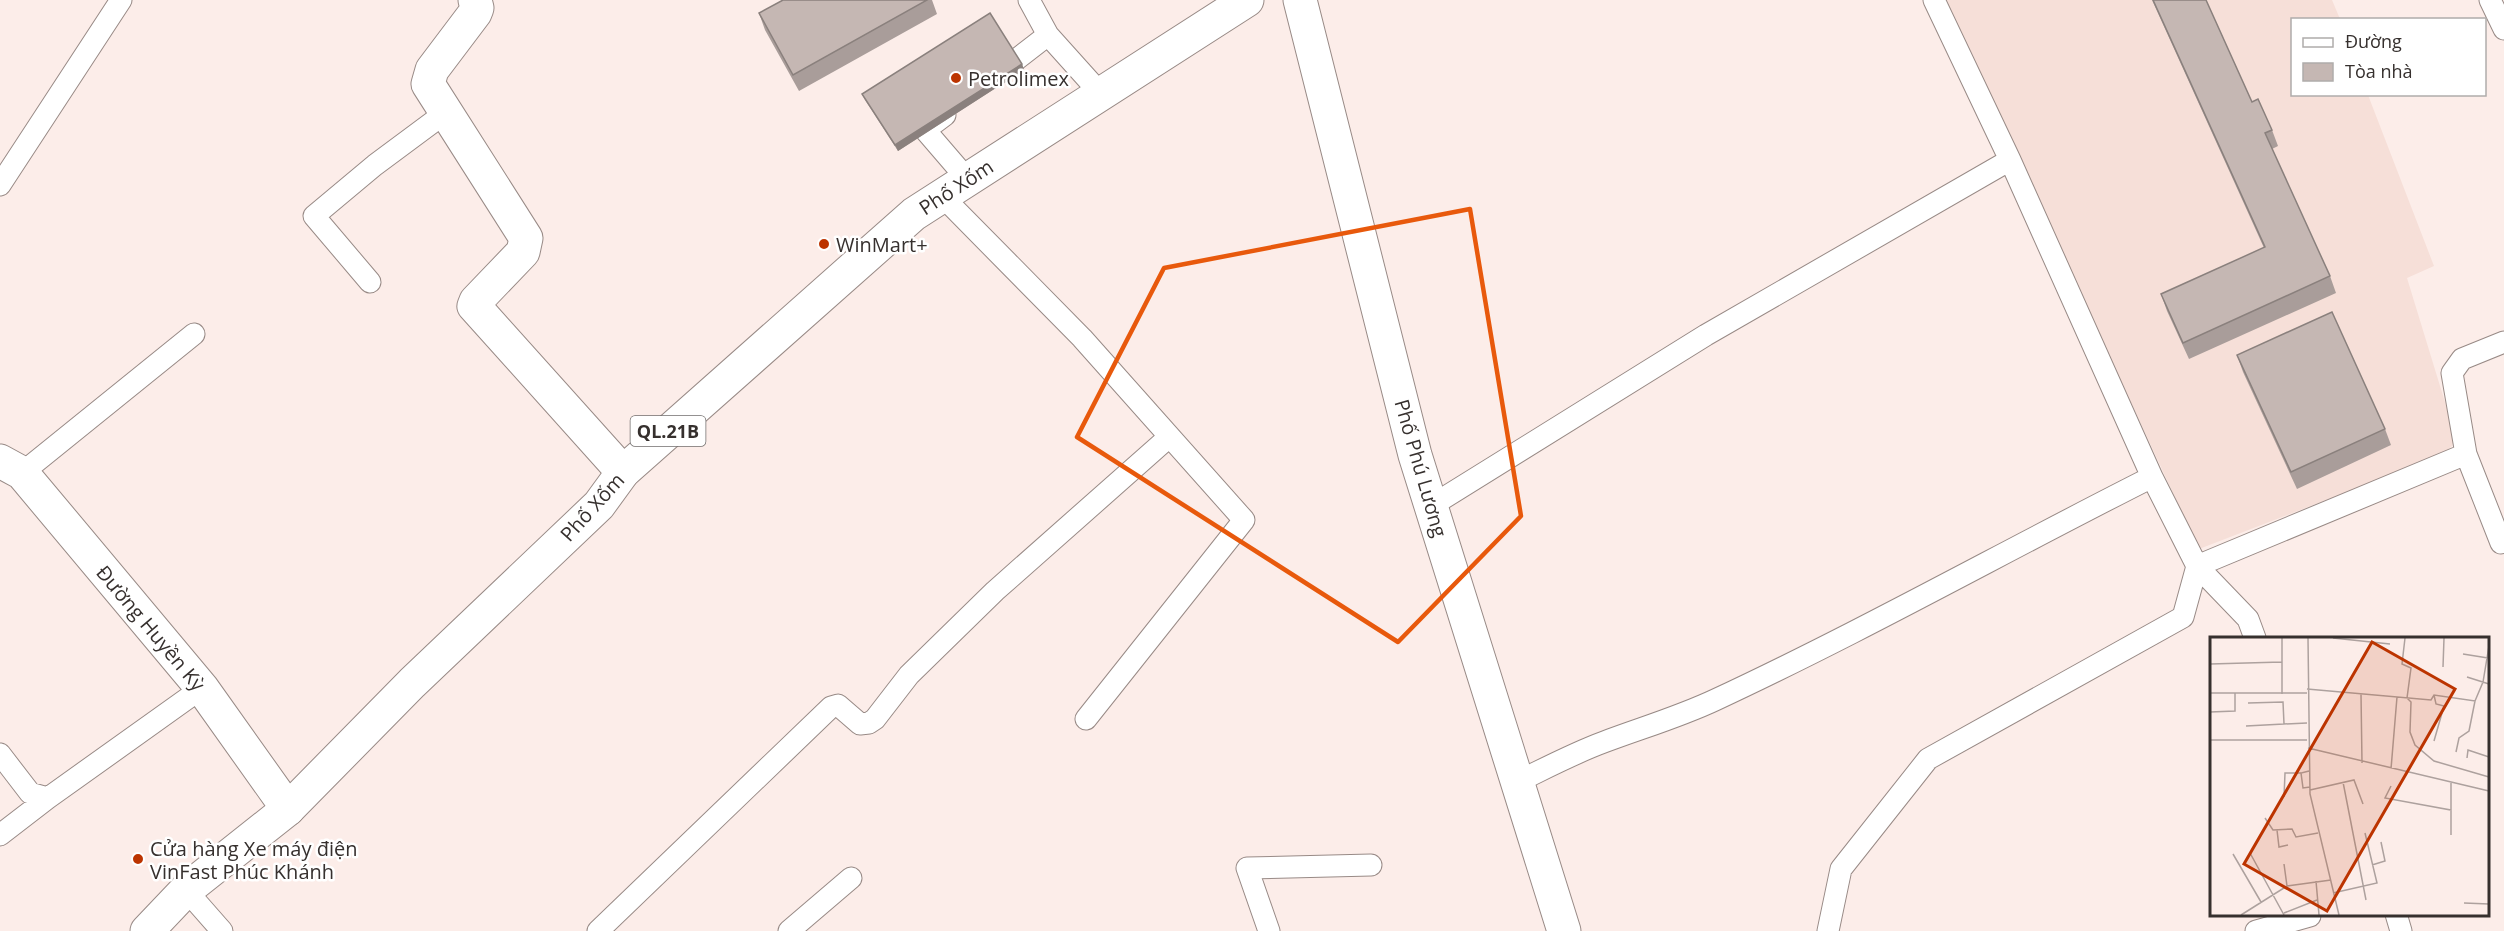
<svg xmlns="http://www.w3.org/2000/svg" width="2504" height="931" font-family="'Open Sans',sans-serif">
<rect width="100%" height="100%" fill="#fcede9"/>
<!-- built -->
<path fill="#f6dfd8" d="M1944,0H2332L2340,19L2292,20V94L2368,95L2434,266L2407,278L2455,435L2452,446L2443,455L2199,549Z"/>
<g fill="none" stroke-linecap="round" stroke-linejoin="round">
<!-- lane casing -->
<g stroke="#988a86" stroke-width="23">
<path id="lane" d="M1029,0L1048,35
M1934,0L2010,160L2152,477L2197,566L2248,619L2255,638
M2490,0L2504,29
M995,76L1048,35L1101,94
M945,115L925,130L968,180
M0,185L121,0
M942,196L1082,338L1244,520L1086,719
M370,282L314,216L375,165L445,113
M2466,454L2501,543
M22,473L194,334
M1431,506L1706,335L2010,160
M2197,566L2466,454L2452,373L2462,359L2504,342
M0,754L30,793L48,798
M1517,782C1546,768 1574,753 1604,742C1641,728 1679,717 1715,700C1863,631 2005,551 2152,477
M0,835L48,798L202,688
M186,890L222,931
M2396,914L2401,931
M598,931L831,707L838,705L860,724L869,723L875,719L909,675L995,591L1169,437
M789,931L851,878
M1269,931L1247,868L1371,865
M1828,931L1841,869L1928,759L2183,617L2197,566
M2256,931L2310,916V914"/>
</g>
<!-- street casing -->
<g stroke="#988a86" stroke-width="35">
<path id="street" d="M475,0L477,8L475,13L432,70L428,84L526,238L523,252L476,301L474,306L623,472
M1300,0L1415,455L1564,931
M0,461L22,473L202,688L288,809"/>
</g>
<!-- highway casing -->
<g stroke="#988a86" stroke-width="35">
<path id="highway" d="M147,931L186,890L288,809L412,683L599,505L623,472L914,214L1247,0"/>
</g>
<!-- lane -->
<use href="#lane" stroke="#fff" stroke-width="21"/>
<!-- street -->
<use href="#street" stroke="#fff" stroke-width="33"/>
<!-- highway -->
<use href="#highway" stroke="#fff" stroke-width="33"/>
</g>
<!-- wall -->
<path fill="#a99d9a" d="M783,0H932L937,14L799,91L765,30L759,13Z
M2152,0H2206L2252,102L2272,130L2278,146L2272,149L2330,276L2336,293L2189,359L2167,311L2161,294L2264,248Z
M1022,64L1024,70L898,151L865,100L862,94Z
M2237,355L2385,429L2391,445L2297,489L2243,372Z"/>
<!-- shaded-wall -->
<path fill="#8a807d" d="M1022,64L1024,70L898,151L895,145Z"/>
<!-- building -->
<path fill="#c5b7b3" stroke="#8a807d" stroke-width="1.5" d="M783,0H927L793,75L759,13Z
M2153,0H2206L2252,102L2258,99L2272,130L2265,133L2330,276L2183,343L2161,294L2265,247Z
M990,13L1022,64L895,145L862,94Z
M2332,312L2385,429L2291,472L2237,355Z"/>
<!-- marked area -->
<path fill="none" stroke="#e8590c" stroke-width="4.5" stroke-linejoin="round" d="M1470,209L1521,516L1398,642L1077,437L1164,268Z"/>
<!-- markers -->
<g fill="#bc3400" stroke="#fff" stroke-width="2">
<circle cx="956" cy="78" r="6"/>
<circle cx="824" cy="244" r="6"/>
<circle cx="138" cy="859" r="6"/>
</g>
<g text-anchor="middle" dominant-baseline="central" stroke-width="5" stroke-linejoin="round" paint-order="stroke">
<!-- shield labels -->
<rect fill="#fff" stroke="#726e6d" stroke-width="1.5" x="630.5" y="416" width="75" height="30" rx="4.5"/>
<g font-size="18" font-weight="bold" fill="#36302e">
<text x="668" y="431">QL.21B</text>
</g>
<!-- poi labels -->
<g font-size="20" fill="#36302e" stroke="#fff" text-anchor="start">
<text x="968" y="78">Petrolimex</text>
<text x="836" y="244">WinMart+</text>
<text x="150" y="848">Cửa hàng Xe máy điện<tspan x="150" dy="23">VinFast Phúc Khánh</tspan></text>
</g>
<!-- street labels -->
<g font-size="20" fill="#36302e" stroke="#fff">
<text transform="translate(956 187) rotate(-33)">Phố Xốm</text>
<text transform="translate(1421 468) rotate(74)">Phố Phú Lương</text>
<text transform="translate(592 507) rotate(-48)">Phố Xốm</text>
<text transform="translate(151 628) rotate(50)">Đường Huyền Kỳ</text>
</g>
</g>
<!-- overview -->
<g transform="translate(2210 637)">
<rect width="279" height="279" fill="#fcede9"/>
<path fill="none" stroke="#ada19e" stroke-width="1.5" d="M98,1L100,157L129,278M123,1L180,7M195,1L192,27L201,31L197,61L201,65L200,95L205,108L224,124L279,140M253,17L278,21M0,27L72,25M233,30L234,1M257,40L279,47M97,52L221,63L224,58L265,64L273,45L279,9M0,56H97M72,57V1M151,57L152,126M224,58L226,67L234,69L224,104M38,66L73,65L74,87L97,86M0,75L25,74V56M36,89L74,87M0,103H97M98,111L279,154M246,115L249,101L259,94L265,64M257,121L258,113L279,120M181,132L187,60M99,134L91,136L93,151L100,150M133,145L156,263M181,149L175,161L241,173V146M100,153L144,143L153,167M74,160L75,136H91M241,173V198M55,181L63,193L82,192L86,200L108,196M67,193L69,210L78,208M40,216L74,278M23,217L51,265M74,227L77,249M162,228L175,224L171,205M106,244L109,278M123,256L167,246L155,196M254,266L279,267M74,276L107,263M31,278L77,249L121,243"/>
<path fill="#bc3400" fill-opacity="0.15" stroke="#bc3400" stroke-width="3" d="M162,5L245,52L117,274L34,227Z"/>
<rect width="279" height="279" fill="none" stroke="#36302e" stroke-width="3"/>
</g>
<!-- legend -->
<rect x="2291" y="18" width="195" height="78" fill="#ffffff" stroke="#afacab" stroke-width="1.5"/>
<rect x="2303" y="38" width="30" height="9" fill="#ffffff" stroke="#afacab" stroke-width="1.5"/>
<text x="2345" y="48" font-size="18" fill="#36302e">Đường</text>
<rect x="2303" y="63" width="30" height="18" fill="#c5b7b3" stroke="#afacab" stroke-width="1.5"/>
<text x="2345" y="78" font-size="18" fill="#36302e">Tòa nhà</text>
</svg>
